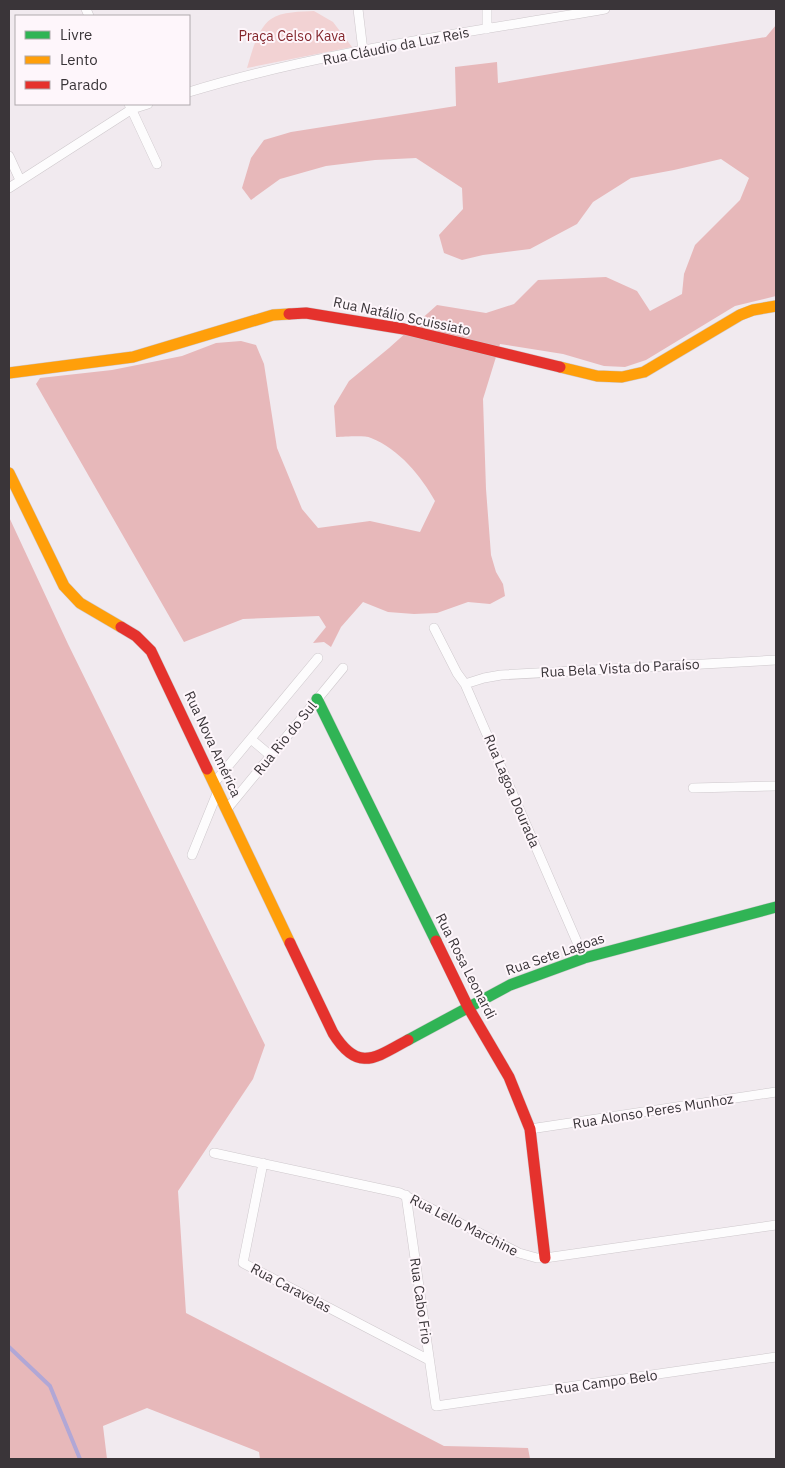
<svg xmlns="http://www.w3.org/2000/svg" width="785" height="1468" font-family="'IBM Plex Sans',sans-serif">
<rect width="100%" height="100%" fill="#f1eaef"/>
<!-- green -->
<path fill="#f2d2d3" d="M314,11L333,22L352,47L247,68C252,52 257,29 271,19C282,11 301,12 314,11Z"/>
<!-- forest -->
<path fill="#e7b8ba" d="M776,25V296L735,306L646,360L625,367L604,366L563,354L500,344L483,399L486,489L491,555L496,572L503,584L505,596L490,604L468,602L437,613L414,614L388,612L363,602L341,627L331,647L324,642L313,643L326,627L319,616L243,619L184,642L36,384L40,378L112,370L182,356L216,343L241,341L256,345L264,364L277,448L302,509L318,528L370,521L420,532L435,501C421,476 399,449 371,438C364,435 345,437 336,437L334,406L349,381L389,348L437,305L486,313L514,304L538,280L606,277L637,291L650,311L682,294L684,274L695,245L740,200L749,178L721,159L674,170L631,178L593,202L577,224L530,249L483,255L462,260L444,253L439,235L463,209L462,188L416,158L375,160L326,166L280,179L251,200L242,188L251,158L264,140L291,132L456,106L455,67L497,62L498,83L766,37Z
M9,517L68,644L265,1045L253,1079L178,1191L186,1313L444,1446L528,1448L530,1459H260L259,1452L147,1408L103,1426L107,1459H9Z"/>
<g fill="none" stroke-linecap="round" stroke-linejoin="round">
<!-- stream -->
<path stroke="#b1a7d6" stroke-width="4" d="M9,1347L50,1386L80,1459"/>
<!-- street casing -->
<g stroke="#cec8cc" stroke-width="10">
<path id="street" d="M86,9L89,16
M358,9L363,51
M487,9V29
M189,92C323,51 467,33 605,9
M129,104L157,164
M9,156L20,180
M9,188L132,109L148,104
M434,628L457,673L465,684L584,958
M465,684L484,678L501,675L776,660
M251,739L271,756
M214,783L318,658
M693,788L776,786
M227,809L343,668
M192,855L218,791
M530,1129L776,1092
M214,1153L400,1193L519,1253L537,1258H545L776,1225
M263,1163L243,1263L429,1360
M406,1195L436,1406L776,1357"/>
</g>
<!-- fast casing -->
<g stroke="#cec8cc" stroke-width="12">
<path id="fast" d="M317,699L436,941
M408,1040L510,985L584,958L776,907"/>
</g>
<!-- slow casing -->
<g stroke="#cec8cc" stroke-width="12">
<path id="slow" d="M560,367L597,376L622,377L644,372L740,315L753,310L776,306
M9,373L133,357L273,315L289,314
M9,473L64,586L80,603L121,627
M207,769L290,943"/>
</g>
<!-- jam casing -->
<g stroke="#cec8cc" stroke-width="12">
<path id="jam" d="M289,314L306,313L404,329L560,367
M121,627L136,636L151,651L207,769
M436,941L468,1007L509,1077L530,1129L545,1258
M290,943L333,1033C358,1073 375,1058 408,1040"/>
</g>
<!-- street -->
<use href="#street" stroke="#fdfcfd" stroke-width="9"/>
<!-- fast -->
<use href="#fast" stroke="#30b455" stroke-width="11"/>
<!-- slow -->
<use href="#slow" stroke="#ff9f0a" stroke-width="11"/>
<!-- jam -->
<use href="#jam" stroke="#e5322d" stroke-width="11"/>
</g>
<g text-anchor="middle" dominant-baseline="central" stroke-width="4" stroke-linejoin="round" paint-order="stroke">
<!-- park labels -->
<g font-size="14" fill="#84272d" stroke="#fef6fb">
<text x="292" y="36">Praça Celso Kava</text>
</g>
<!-- street labels -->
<g font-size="14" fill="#3a3539" stroke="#fef6fb">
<text transform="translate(396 46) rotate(-11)">Rua Cláudio da Luz Reis</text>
<text transform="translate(402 316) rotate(12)">Rua Natálio Scuissiato</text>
<text transform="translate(620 668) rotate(-3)">Rua Bela Vista do Paraíso</text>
<text transform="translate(285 738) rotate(-51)">Rua Rio do Sul</text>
<text transform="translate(213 744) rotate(65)">Rua Nova América</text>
<text transform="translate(512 791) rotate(67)">Rua Lagoa Dourada</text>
<text transform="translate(555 954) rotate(-19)">Rua Sete Lagoas</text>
<text transform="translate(466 966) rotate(63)">Rua Rosa Leonardi</text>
<text transform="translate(653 1111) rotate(-9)">Rua Alonso Peres Munhoz</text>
<text transform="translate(464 1225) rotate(27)">Rua Lello Marchine</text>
<text transform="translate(291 1288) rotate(28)">Rua Caravelas</text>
<text transform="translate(421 1301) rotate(82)">Rua Cabo Frio</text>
<text transform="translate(606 1382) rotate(-8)">Rua Campo Belo</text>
</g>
</g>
<!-- border -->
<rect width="785" height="1468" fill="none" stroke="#3a3539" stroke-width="20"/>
<!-- legend -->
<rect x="15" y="15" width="175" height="90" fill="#fef6fb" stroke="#b0a9ad"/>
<rect x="25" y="31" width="25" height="8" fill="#30b455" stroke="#b0a9ad"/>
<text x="60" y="40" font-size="15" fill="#3a3539">Livre</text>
<rect x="25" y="56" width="25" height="8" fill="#ff9f0a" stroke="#b0a9ad"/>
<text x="60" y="65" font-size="15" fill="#3a3539">Lento</text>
<rect x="25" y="81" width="25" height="8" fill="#e5322d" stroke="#b0a9ad"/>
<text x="60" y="90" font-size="15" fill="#3a3539">Parado</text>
</svg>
